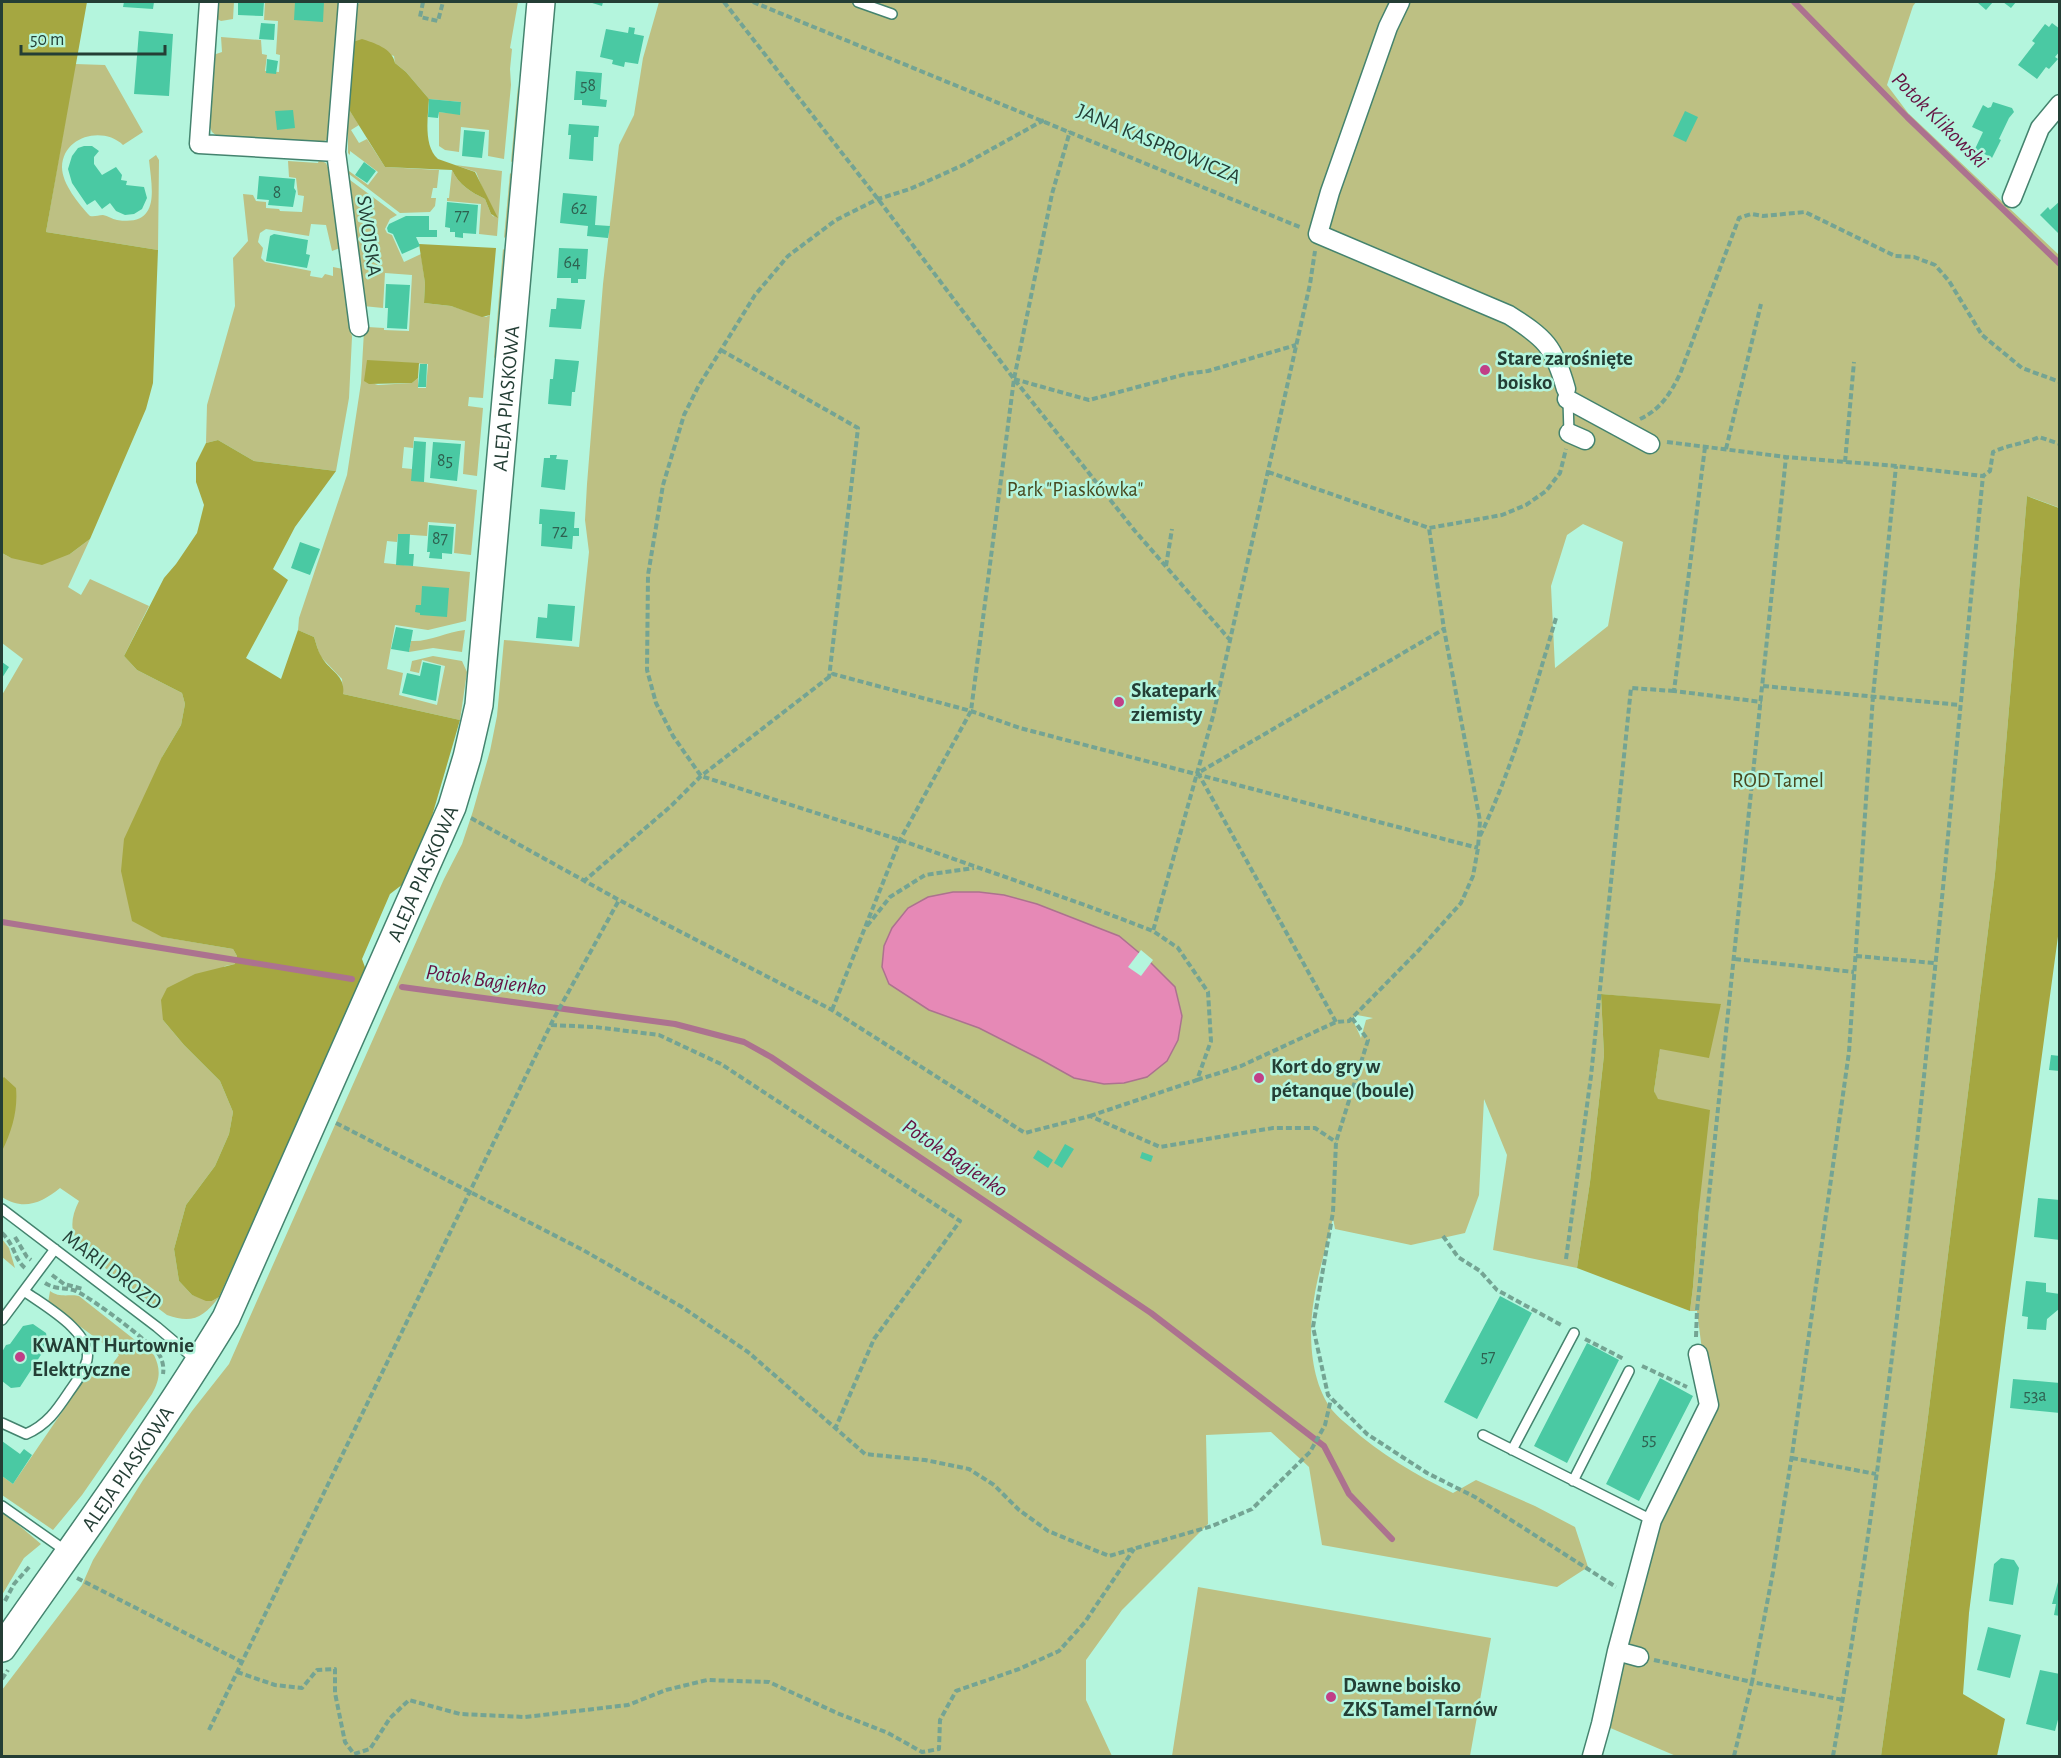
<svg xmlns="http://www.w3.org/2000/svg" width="2061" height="1758" font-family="'Alegreya Sans',sans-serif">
<rect width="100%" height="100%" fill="#b4f5dd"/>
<!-- green -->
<path fill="#bdc083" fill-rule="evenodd" d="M216,2H234L233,19L221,21L215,18Z
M265,2H341L329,139L319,143L218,137L212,132L209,125L213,55L222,52L221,37L261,40L262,54L267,55L265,71L279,72L280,55L276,54L278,21L264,20Z
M361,2H518L510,48L512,49L510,69L511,85L504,159L488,156L489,130L461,127L459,152L445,150L439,146V112L460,114L461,102L429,99L406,72L395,63L394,56L353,42L356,6Z
M659,2H1916L1913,6L1887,85L1908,113L2059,255L2060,508L2027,496L1995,874L1926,1433L1881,1756H1676L1601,1724L1649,1520L1709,1405L1697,1311H1690L1693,1287L1699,1208L1654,1091L1660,1048L1721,1005L1601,994L1604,1055L1590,1182L1577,1268L1493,1250L1507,1155L1484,1099L1479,1195L1465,1233L1411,1245L1335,1229L1333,1218C1327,1245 1318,1272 1314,1299C1308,1334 1310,1381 1332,1410C1337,1416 1343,1421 1349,1426C1380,1454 1416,1475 1453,1493L1476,1480L1535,1506L1575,1527L1588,1567L1557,1587L1322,1545L1309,1467L1271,1432L1206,1435L1208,1524L1122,1610L1086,1660V1700L1112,1756H2V1690L82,1585L93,1560L143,1480L192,1411L229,1364L444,879L462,844L473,811L490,751L497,716L504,640L579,647L589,552L585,520L587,484L603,284L619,145L634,115L643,58ZM1583,524L1623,542L1608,626L1555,668L1551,586L1567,535ZM1357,1015L1373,1018L1366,1020L1361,1038L1352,1018Z
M75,64L105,65L143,132L123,145C103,126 63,136 62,167C62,184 79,204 90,216C95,217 98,215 103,215C108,216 112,219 117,220C161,227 152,189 149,160L156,155L159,160L158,250L46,232Z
M518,86L520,105L517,158L511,162Z
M348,108L359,125L351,130L359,143L367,139L385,167L439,170L437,188H433L431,198H436L435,206L430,212L400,213L349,174V171L368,185L378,172L350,151V155L348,153Z
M319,160L326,163L330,172L340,248L332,251L326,225L311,224L309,236L266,229L260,233L258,242L263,248L261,258L265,262L311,271L310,276L322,278L325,274L333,276V267L343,269L352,337L349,398L336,471L254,461L218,440L206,443L207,405L235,306L233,258L248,241L243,194L253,195L256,201L266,202V208L279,209L280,211L302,212L304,196L298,195L296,178L289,177L288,161L318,163Z
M455,165L502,171L497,236L479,234L481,204L447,201V198H449L452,170C459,185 471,192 485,199L491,214L494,217L476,172Z
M510,173L515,178L510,232L504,238Z
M346,177L397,215L390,219L385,229L387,233L392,235L404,262L421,254L425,283L424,303L451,306L486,317L490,315L483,398L469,397L468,406L483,408L477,476L463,474L465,441L414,437L413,448L404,447L402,468L412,469L424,482L477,490L471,555L454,553L456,524L428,522L427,536L398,534L397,542L387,541L384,563L470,572L466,621L428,630L395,625L387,669L403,673L399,695L437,705L445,666L422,660L419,673L410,671L412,661L433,656L462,661L467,672L460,720L343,694L342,679L320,656L314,637L298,630L299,618L347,475L361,383L364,331L368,327L384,328V330L409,331L412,275L385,273L383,308L363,306ZM368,361L428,364L426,388H418V378L412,383L378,385L365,381Z
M503,249L509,254L500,354L494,358Z
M90,539L68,587L81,595L90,579L149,606L124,656L137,670L182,693L185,704L181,725L162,757L163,937L233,949L237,956L236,964L225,966L163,1020L184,1045L220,1081L233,1112L229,1134L215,1166L186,1205L174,1249L179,1281L192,1295L212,1301L219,1297C203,1318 192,1324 167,1315L84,1252C70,1235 69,1221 79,1201L60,1188C42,1203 23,1211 2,1197V695L23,659L2,643V553L11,558L70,554Z
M465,630L462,652L433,648L409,652L411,641C430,642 446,632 465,630Z
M2,1239L9,1248L15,1268L2,1257Z
M50,1291C59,1298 68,1294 79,1296L154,1355C161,1370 160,1379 152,1394L82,1495L53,1530L2,1495V1476L13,1484L83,1381C90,1376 95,1372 104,1376L119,1355L48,1303Z
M2,1511L41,1544L24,1558L2,1595Z
M1198,1587L1491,1638L1470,1756H1172Z"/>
<!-- forest -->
<path fill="#a5a741" d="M2,2H87L46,232L158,250L153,383L146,409L90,539L70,554L42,565L11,558L2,553Z
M362,39C374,43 392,48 395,63L406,72L429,99C428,116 423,146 438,159L475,172L498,218L491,214L485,199C471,192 459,185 452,170L385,167L348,108L353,42Z
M419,244L496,248L490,315L482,317L451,306L424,303L425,283Z
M367,360L419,363L418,378L412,383L369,384L364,381Z
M218,440L254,461L336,471L295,527L273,569L288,580L246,658L281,679L298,630L314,637C316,643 318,651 321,656C329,671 346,675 343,694L460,720L430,823L403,884L390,894L362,959L366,970L219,1297L212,1301H206L192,1295L179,1281L174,1249L186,1205L215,1166L229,1134L233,1112L220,1081L184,1045L163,1020L161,1000L167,988L195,974L235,964L237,956L233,949L162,937L132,921L121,871L124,839L162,757L181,725L185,704L182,693L137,670L124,656L164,578L176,564L197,533L204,505L196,482V463L206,443Z
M2027,496L2059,508V929L2005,1328L1969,1613L1963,1694L2005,1719L1997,1756H1881L1926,1433L1995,874Z
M1601,994L1721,1004L1709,1058L1660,1049L1654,1091L1658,1099L1710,1110L1699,1208L1693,1287L1690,1311L1577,1268L1590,1182L1604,1055Z
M4,1077L16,1088C18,1110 12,1131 2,1151V1079Z"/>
<!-- water -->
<path fill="#e689b6" stroke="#ac728f" stroke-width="1.5" d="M953,892H979L1004,895L1037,904L1119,936L1149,961L1175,987L1182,1016L1178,1040L1167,1061L1147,1077L1124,1083L1104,1084L1074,1078L1040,1059L979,1028L929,1010L889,984L882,967L884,946L892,928L908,908L928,897Z"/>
<!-- pier -->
<path fill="#b4f5dd" d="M1141,950L1153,960L1141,976L1128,967Z"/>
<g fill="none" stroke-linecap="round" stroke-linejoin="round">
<!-- stream -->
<path stroke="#ac728f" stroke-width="6" d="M1794,2L1907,117L2060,264
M2,922L352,979
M402,987L675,1024L744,1042L771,1057L1151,1313L1316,1440L1324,1446L1349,1494L1392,1539"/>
</g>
<!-- building -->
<path fill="#4ac9a3" d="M124,2H154L153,9L123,7Z
M238,2H264L263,16L238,15Z
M295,2H324L323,22L294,20Z
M589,2H603L602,6Z
M1977,2H1993L1986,10Z
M2003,2H2016L2011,8Z
M261,23L275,24L274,40L259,39Z
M2052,23L2060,29V51L2055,57L2058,59L2049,69L2046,67L2037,79L2018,65L2035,43L2032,41L2045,24L2049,27Z
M629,27L635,28L634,34L644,36L638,64L625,62L624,67L612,64L613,60L600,57L606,29L628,33Z
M139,31L173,34L169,96L134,94Z
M267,59L278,61L276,74L266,73Z
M576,71L602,73L600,99L607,100L606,107L582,105V100H574Z
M429,99L461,102L460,115L439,112L438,118L428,117Z
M1993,102L2012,108L2014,112L2009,118L1999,139L2001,140L1992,158L1975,149L1983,132L1972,127L1983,105L1988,108L1991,107Z
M293,110L295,128L277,130L275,111Z
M1685,111L1698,117L1686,142L1673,136Z
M569,124L599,126L598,137H594L593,161L569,159L571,135H568Z
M464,130L485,132L482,158L462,156Z
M84,146H92L99,151L94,157V164L102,175L116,167L122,175L121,180L127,181L126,185L144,187L147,198L142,209L134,214L125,215L116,211L110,203L102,209L95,200L87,205L72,183L68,169L72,156L78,148Z
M364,162L376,171L367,183L355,175Z
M259,176L295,179L294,188L296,191L293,207L268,205L269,200L257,199Z
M563,193L597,196L595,225L610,226L608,238L587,236L588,226L560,223Z
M2060,201V235L2040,215L2048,207L2050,210Z
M447,202L478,205L476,234L463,233V238L455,237V232H450V228L445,227Z
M406,216H429V230H437V237H416L420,246L402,254L393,234L388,232L387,228L389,224Z
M274,234L308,240L306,254L310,255L307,268L266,261L270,236Z
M559,248L588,249L586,279H578V283H571V278H557Z
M386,284L410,285L407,329L387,328L388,308H385Z
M557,298L585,300L581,329L549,327L551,309H556Z
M555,359L579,361L575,392H572L571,406L548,404L550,379H553Z
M420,364H427L426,387H418Z
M414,441L426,442L424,482L411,481Z
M433,442L461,444L457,481L430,478Z
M550,455H557L556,459L568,460L565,490L541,487L544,458H550Z
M540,509L575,512L574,528H579V536H573L572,549L541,546L542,524H539Z
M429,525L454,527L452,554L442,553V559L429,558L430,552H427Z
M398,534H410L409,554H414L413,566L396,565Z
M300,542L320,549L310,575L291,568Z
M422,586L449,588L447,617L420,615V613L415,612L416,605H421Z
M548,604L575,606L572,641L536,638L538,617L547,618Z
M396,627L413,630L409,652L391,649Z
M2,662L9,667L2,678Z
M423,662L441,666L436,701L402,693L407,673L420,676Z
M2051,1055L2060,1056V1071L2049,1070Z
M1065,1144L1074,1149L1062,1168L1054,1163Z
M1038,1150L1053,1160L1048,1168L1033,1158Z
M1142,1152L1153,1156L1151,1162L1140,1158Z
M2038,1198L2060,1200V1240L2034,1237Z
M2026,1281L2046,1283V1292L2060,1294L2059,1309L2047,1319L2046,1330L2027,1329L2028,1317L2022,1316Z
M1500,1296L1532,1313L1477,1419L1444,1402Z
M33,1324L46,1333L48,1344L20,1387L11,1388L2,1381V1352L6,1345L10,1344L23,1326Z
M1587,1343L1619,1360L1567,1463L1534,1446Z
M1660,1378L1693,1396L1639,1501L1606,1484Z
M2013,1379L2060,1383V1413L2010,1408Z
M2,1441L20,1454L24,1449L32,1455L13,1484L2,1476Z
M2001,1558L2014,1560L2019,1568L2013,1605L1989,1601L1994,1564Z
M2058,1582L2060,1583V1616L2054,1615L2056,1604H2052Z
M1988,1627L2021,1635L2010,1678L1977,1670Z
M2040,1670L2060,1674V1712L2055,1731L2026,1724Z"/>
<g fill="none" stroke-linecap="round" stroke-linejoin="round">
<!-- lane casing -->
<g stroke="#44836e" stroke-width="12">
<path id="lane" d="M858,2L892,14
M1568,400L1569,433
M2,1209L157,1327L197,1361
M2,1320L55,1249
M2,1423L26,1434C47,1425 57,1410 69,1392C76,1382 84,1372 87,1360C93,1332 43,1305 24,1291
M1483,1435L1652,1520
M1512,1450L1574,1333
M1573,1481L1629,1371
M2,1506L66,1551"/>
</g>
<!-- street casing -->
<g stroke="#44836e" stroke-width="21">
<path id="street" d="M209,2L199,144L336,152L359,327
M1400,2L1388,27L1330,192L1318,234L1509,315C1545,338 1554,346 1566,389
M336,152L348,2
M2012,198L2040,128L2060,104
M1567,399L1650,444
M1569,433L1585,440
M1617,1651L1639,1657
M1592,1756L1601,1724L1617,1651L1652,1520L1709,1405L1698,1354"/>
</g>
<!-- secondary casing -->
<g stroke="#44836e" stroke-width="30">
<g id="secondary">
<path id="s1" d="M2,1648C78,1539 157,1432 226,1318L452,807L467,757L479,705L541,2"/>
</g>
</g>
<!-- path -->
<path stroke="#74a493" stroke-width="4" stroke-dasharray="6 3" stroke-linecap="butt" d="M423,2L420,17L438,21L443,2
M724,2L878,199L1014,379L1135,531L1230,640
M753,2L1302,228
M1044,120L961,166L910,189L878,199L836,220L788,256L755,295L698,387L684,415L663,485L648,575L647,670L656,703L673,736L701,776L900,840L1085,905L1153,931
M721,350L858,428L829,678
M1014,379L1089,400L1186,374L1208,371L1296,345
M1640,419C1661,409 1670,394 1680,374L1739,218L1751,214L1763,216L1805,212L1895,256L1914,257L1935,265L1949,281L1982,335L2022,368L2060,382
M1667,442L1786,457L1896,466L1983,476L1990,471L1993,452C2007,445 2024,444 2039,437L2060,444
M1705,447L1674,691L1762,702
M1726,449L1761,304
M1845,462L1854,362
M1268,472L1429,528L1502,515L1526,505L1546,491L1560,473L1566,449
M1166,566L1172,529
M1763,686L1960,705
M471,818L619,900L832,1010L1025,1133L1090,1116L1160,1147L1273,1128H1315L1336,1142
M1480,836C1513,767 1534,692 1556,618
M583,882L671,806L701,776L833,674L971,711L1020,728L1478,848
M867,926L890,897L925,875L974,868
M1856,956L1934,963
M1735,959L1854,972
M832,1010L900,840L971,711L1014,379L1052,194L1070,131
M1352,1018L1368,1040L1336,1142L1333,1212L1313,1327L1328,1395L1367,1434L1427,1473L1475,1497L1616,1587
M1336,1022L1198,773L1444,629
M551,1025L595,1027L659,1035L721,1064L960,1221L874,1339L835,1429
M1197,1080L1241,1066L1336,1022L1349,1021L1419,950L1461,903L1473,876L1478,848L1480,821L1444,629L1429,528
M1090,1116L1197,1080L1211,1041L1208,992L1178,948L1153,931L1213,716L1310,284L1315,251
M336,1123L583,1250L682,1307L748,1352L865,1454L925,1460L969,1469L994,1485L1019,1510L1048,1531L1109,1556L1212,1526L1252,1509L1310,1452L1325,1425L1331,1399
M2,1233C15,1245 14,1259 25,1268
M1443,1236L1458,1257L1480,1271L1497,1290L1563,1326
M15,1237L27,1257L31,1260
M1566,1259L1591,1076L1631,688L1674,691
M52,1275L64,1284L83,1289
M45,1283C56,1290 65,1287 76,1291C90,1297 152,1343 160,1356C163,1362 164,1368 163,1374
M1696,1337L1697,1310L1786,457
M1585,1339L1624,1359
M1642,1366L1687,1387
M1792,1458L1876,1474
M77,1578L242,1662
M5,1601L14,1584L30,1566
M1654,1660L1752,1682L1773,1572L1792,1455L1849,1052L1873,696L1896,466
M237,1672L275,1685L302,1688L317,1670L335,1669V1693L345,1742L354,1754L370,1749L390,1718L409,1700L460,1714L525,1717L628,1705L666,1690L707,1680L769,1682L837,1713L888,1733L922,1752L939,1749L940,1720L956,1691L1019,1669L1059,1651L1085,1622L1134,1549
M2,1679L8,1670
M209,1730L553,1020L619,900
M1734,1756L1752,1682L1843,1700
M1833,1756C1907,1333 1940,903 1983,476"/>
<!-- lane -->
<use href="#lane" stroke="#fff" stroke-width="9"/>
<!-- street -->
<use href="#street" stroke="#fff" stroke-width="18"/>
<!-- secondary -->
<use href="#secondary" stroke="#fff" stroke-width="27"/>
</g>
<!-- markers -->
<g fill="#c13f87" stroke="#b4f5dd" stroke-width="2">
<circle cx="1485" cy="370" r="6"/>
<circle cx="1119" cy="702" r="6"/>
<circle cx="1259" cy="1078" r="6"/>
<circle cx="20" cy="1357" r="6"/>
<circle cx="1331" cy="1697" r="6"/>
</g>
<g text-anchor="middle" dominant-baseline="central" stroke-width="5" stroke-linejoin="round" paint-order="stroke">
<!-- number labels -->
<g font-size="18" fill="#2e6150">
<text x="588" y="86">58</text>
<text x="277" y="193">8</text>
<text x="579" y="209">62</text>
<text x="462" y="216">77</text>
<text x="572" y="263">64</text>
<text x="445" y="461">85</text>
<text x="560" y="532">72</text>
<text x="440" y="539">87</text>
<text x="1488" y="1357">57</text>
<text x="2035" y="1396">53a</text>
<text x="1649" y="1440">55</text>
</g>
<!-- street labels -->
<g font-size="21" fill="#243e35" stroke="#b4f5dd">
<text transform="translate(1159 144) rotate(23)">JANA KASPROWICZA</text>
<text transform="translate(369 236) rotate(82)">SWOJSKA</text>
<text stroke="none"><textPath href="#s1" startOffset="1371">ALEJA PIASKOWA</textPath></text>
<text stroke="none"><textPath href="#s1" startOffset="885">ALEJA PIASKOWA</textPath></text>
<text transform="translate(112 1270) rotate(37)">MARII DROZD</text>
<text stroke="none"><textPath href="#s1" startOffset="219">ALEJA PIASKOWA</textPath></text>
</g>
<!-- poi labels -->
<g font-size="21" font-weight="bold" fill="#243e35" stroke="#b4f5dd" text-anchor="start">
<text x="1497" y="358">Stare zarośnięte<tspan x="1497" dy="24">boisko</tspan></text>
<text x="1131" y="690">Skatepark<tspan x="1131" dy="24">ziemisty</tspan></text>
<text x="1271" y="1066">Kort do gry w<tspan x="1271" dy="24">pétanque (boule)</tspan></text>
<text x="32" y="1345">KWANT Hurtownie<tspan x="32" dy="24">Elektryczne</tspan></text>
<text x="1343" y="1685">Dawne boisko<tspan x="1343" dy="24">ZKS Tamel Tarnów</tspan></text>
</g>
<!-- park labels -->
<g font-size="21" fill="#48491f" stroke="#b4f5dd">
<text x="1075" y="489">Park "Piaskówka"</text>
<text x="1778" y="780">ROD Tamel</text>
</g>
<!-- water labels -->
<g font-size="22" font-style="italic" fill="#651343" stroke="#b4f5dd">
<text transform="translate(1940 120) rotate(45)">Potok Klikowski</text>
<text transform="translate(486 980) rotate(8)">Potok Bagienko</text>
<text transform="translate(955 1158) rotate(34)">Potok Bagienko</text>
</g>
</g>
<!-- border -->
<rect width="2061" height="1758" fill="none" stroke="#243e35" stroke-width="6"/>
<!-- scale -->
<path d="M21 45v9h144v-9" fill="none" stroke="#243e35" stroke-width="3"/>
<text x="30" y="45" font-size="18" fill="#243e35" stroke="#b4f5dd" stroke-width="4.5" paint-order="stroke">50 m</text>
</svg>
